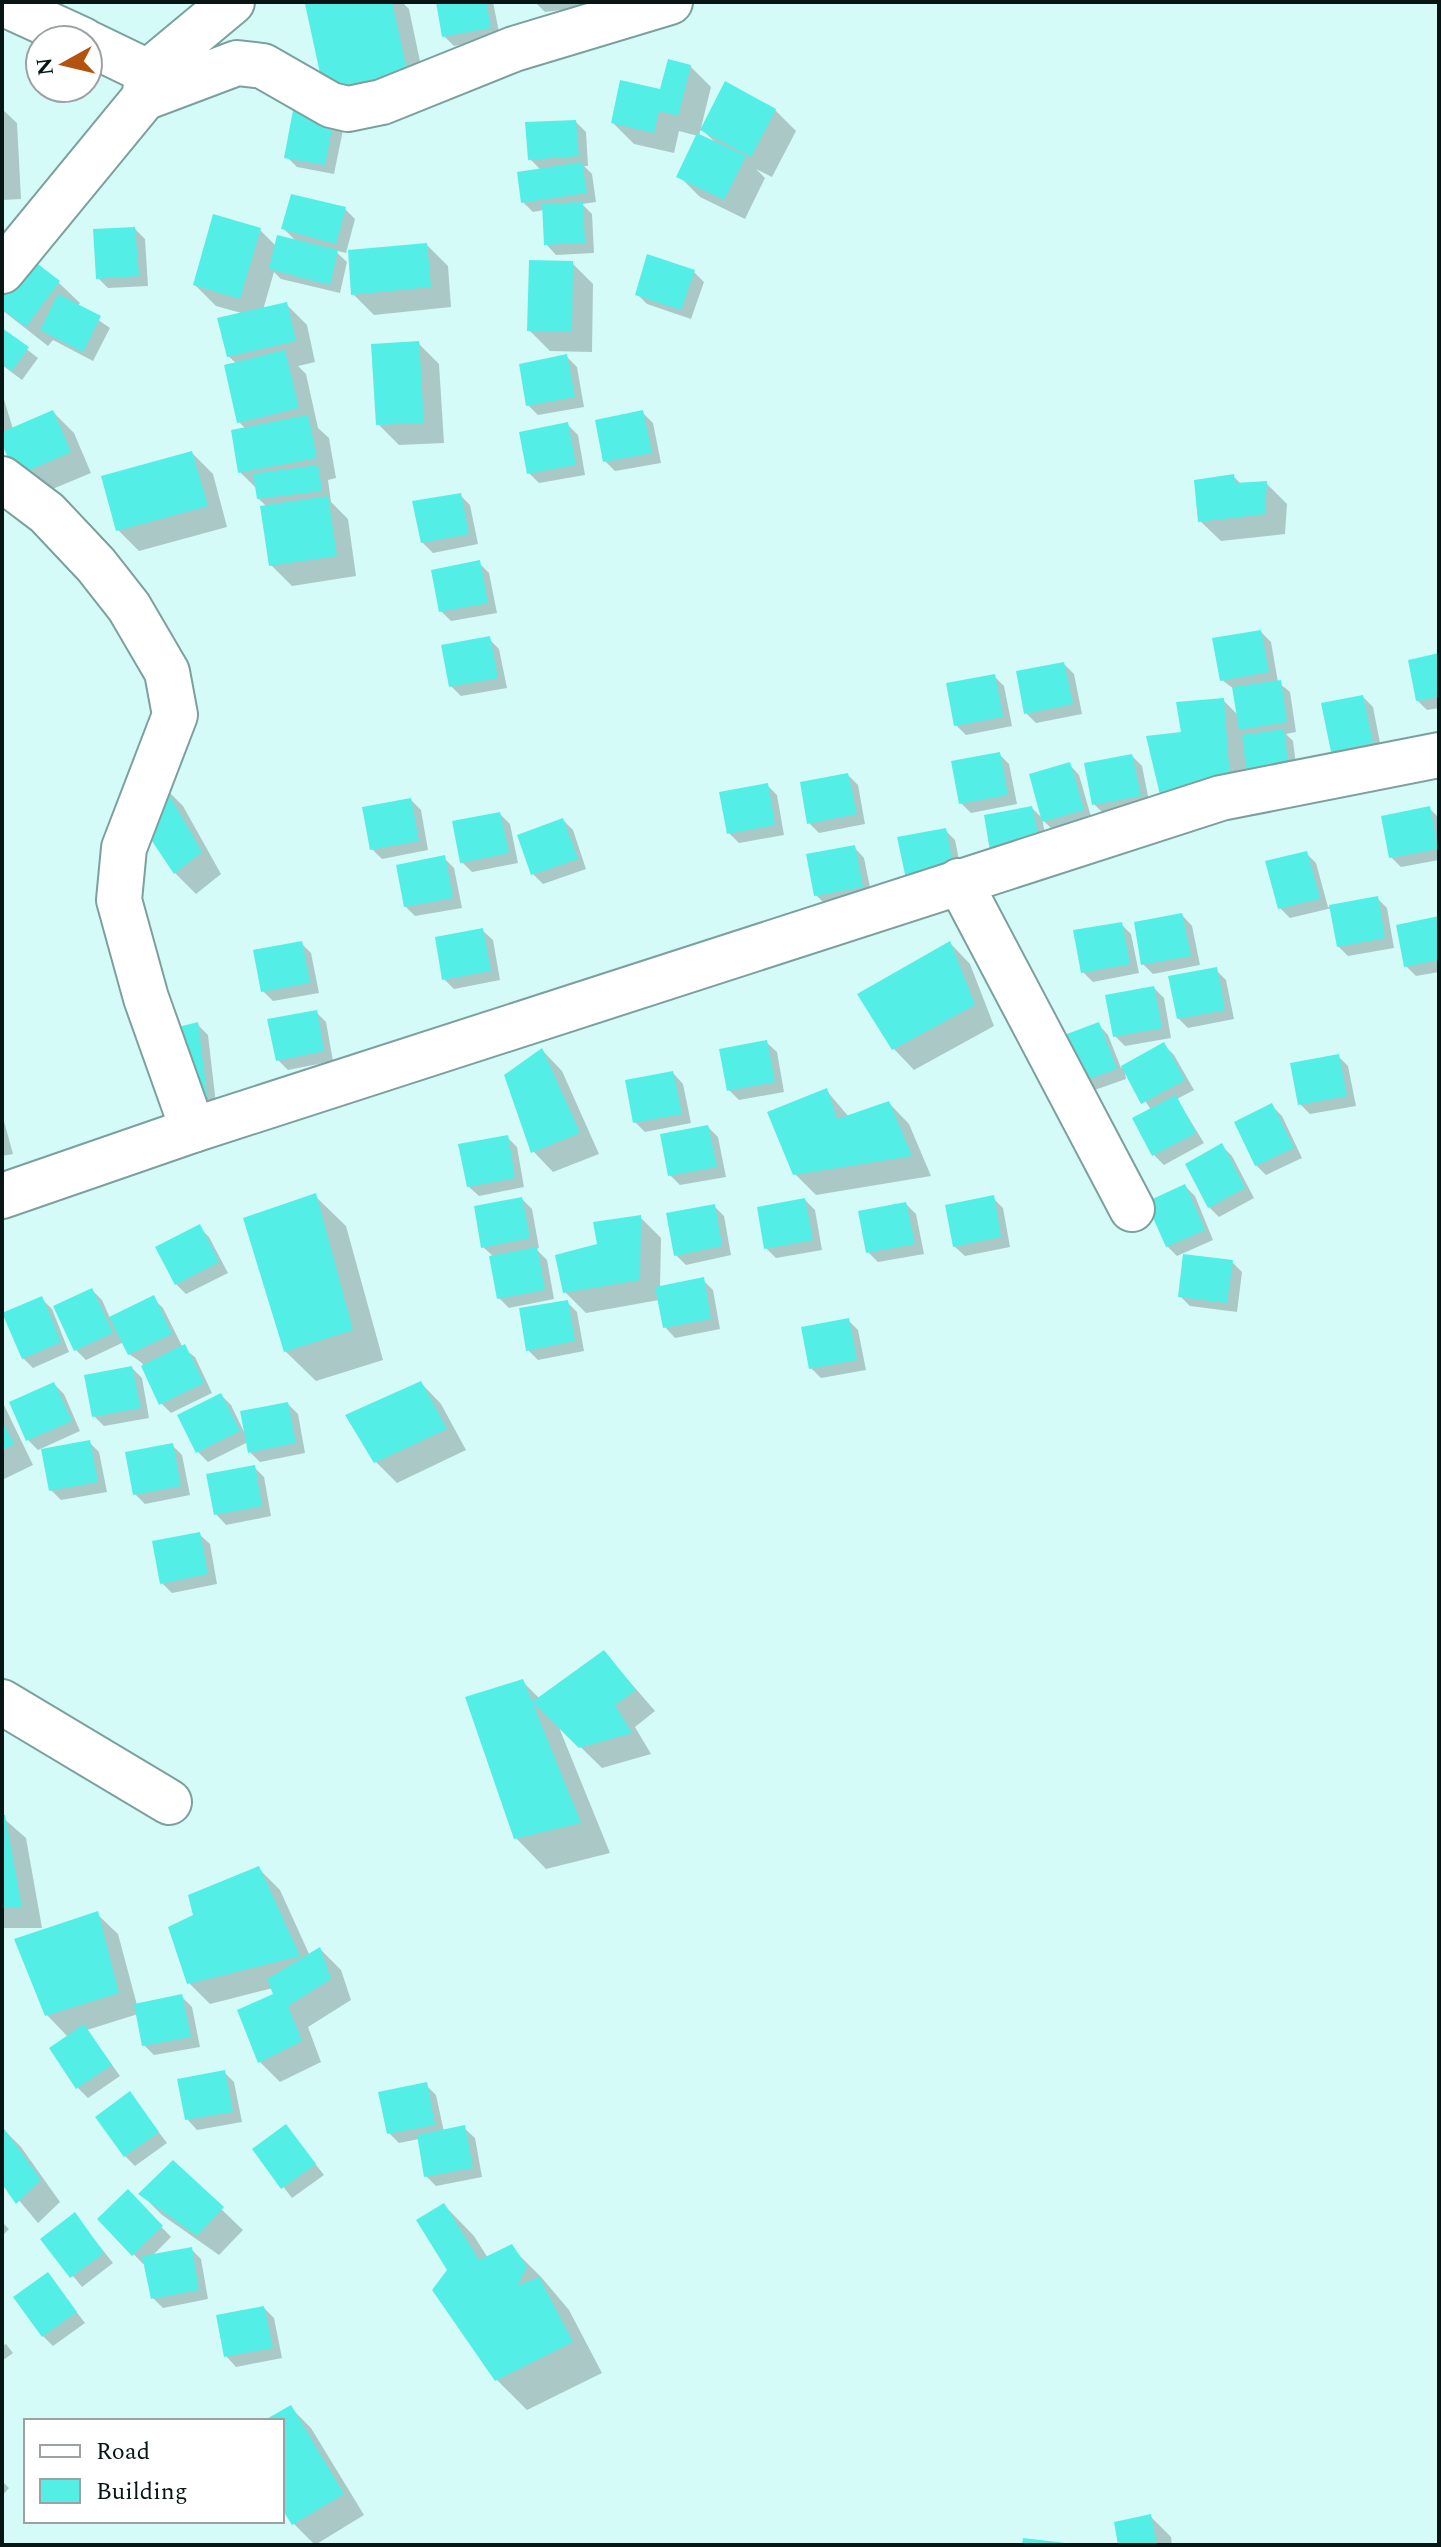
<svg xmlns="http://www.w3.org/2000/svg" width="1441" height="2547" font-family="Spectral,serif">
<rect width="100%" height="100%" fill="#d5fbf8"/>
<!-- shadow -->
<path fill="#0003" d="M324,2H402L409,9L429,104Z
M438,2H493L500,37L454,46L444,36Z
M535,2H585L586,7L545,12Z
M690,66L711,87L699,136L716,143L702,130L775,110L796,131L772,177L756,169L765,178L745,219L700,197L679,176L698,136L679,131L674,153L634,144L613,123L661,91Z
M2,109L17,123L21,199L2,200Z
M295,112L343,130L334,174L297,167L287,157Z
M576,122L586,132L588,166H584L592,174L596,202L582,204L592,214L594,253L556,255L546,244L544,210L533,212L523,202L541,170L530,159Z
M345,209L355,219L346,253L334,250L347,262L340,293L281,279L274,272L263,310L286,304L307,325L315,362L298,366L306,374L318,428L329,438L336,478L328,480L331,502L348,519L356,576L292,586L271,565L267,507L258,498L257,489L240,472L246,429L239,422L237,364L228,356L245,314L216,306L195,285L259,229L276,246L297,242L284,229Z
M135,229L145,239L148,286L108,288L98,278Z
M427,245L448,266L451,307L374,315L353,294Z
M21,254L59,283L80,303L78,306L110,328L93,361L53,340L48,346L2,310V279Z
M572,263L593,284L592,352L550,351L529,330Z
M694,272L704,282L691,319L647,304L637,294Z
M2,330L38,358L22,380L2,365Z
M418,343L439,364L444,443L399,445L378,424Z
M567,357L577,367L584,407L538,415L528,405Z
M2,393L13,429L53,412L74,433L91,473L38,495L2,439Z
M643,413L653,423L661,463L615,471L605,461Z
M568,425L578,435L585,475L539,483L529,473Z
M192,453L213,474L227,527L139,551L118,530Z
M1233,476L1242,485L1266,483L1287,504L1285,534L1221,541L1200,521Z
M460,495L470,505L478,544L433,553L422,542Z
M479,563L489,573L497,613L451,621L441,611Z
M1261,632L1271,642L1278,682L1290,692L1296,732L1286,734L1293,741L1299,788L1250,803L1183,734L1223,700L1238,715L1234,689L1222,680Z
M489,639L499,649L507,688L461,696L451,686Z
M1439,655V708L1427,710L1417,700Z
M1064,664L1074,674L1082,714L1036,723L1026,713Z
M994,676L1004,686L1012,726L966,735L956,725Z
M1363,697L1373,707L1382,753L1343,761L1333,751Z
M999,754L1009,764L1017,804L971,813L961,803Z
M1132,756L1142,766L1150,806L1104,814L1094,804Z
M1069,764L1079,775L1092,820L1054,831L1042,819L1050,858L1003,867L1032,808L1044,820Z
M848,775L858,785L865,824L819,833L809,823Z
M767,785L777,795L784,835L739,843L729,833Z
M163,786L183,806L221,874L196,894L175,873L144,826Z
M411,800L421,810L428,850L382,859L372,849Z
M1430,809L1439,818V860L1401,867L1391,857Z
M500,814L510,824L518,863L472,872L462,862Z
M563,820L573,830L586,869L543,884L533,874Z
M945,830L955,840L963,880L917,889Z
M854,847L864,858L872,897L826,905L816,895Z
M1306,853L1316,863L1328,907L1377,898L1387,908L1394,948L1348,956L1338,946L1332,908L1290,918L1280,908Z
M444,858L454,868L462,908L415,916L405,906Z
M1182,915L1192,926L1200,965L1153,974L1143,964Z
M1439,919V972L1416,976L1406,966Z
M1121,924L1131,934L1139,973L1093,982L1083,972Z
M482,930L493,940L500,980L454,989L444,979Z
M301,943L311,953L319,993L273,1001L263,991Z
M950,943L970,964L994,1026L914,1070L894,1049L860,995Z
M1216,970L1226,980L1234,1019L1188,1028L1178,1018Z
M1154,988L1164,998L1171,1038L1125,1046L1115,1036Z
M316,1012L326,1022L333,1061L288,1070L278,1060Z
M1098,1024L1108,1035L1121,1068L1164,1045L1174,1055L1194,1090L1177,1099L1204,1143L1164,1165L1154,1155L1135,1119L1151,1110L1124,1067L1126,1079L1089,1092L1061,1038Z
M198,1025L208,1035L216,1104L194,1108Z
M766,1042L777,1052L784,1092L739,1100L729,1090Z
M542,1050L562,1071L599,1154L553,1172L533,1151Z
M1338,1056L1348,1066L1356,1106L1310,1114L1300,1104Z
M673,1073L683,1084L691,1123L645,1132L635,1122Z
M826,1090L849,1117L889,1103L909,1124L931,1176L816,1195L795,1174Z
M1272,1106L1282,1116L1302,1158L1266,1175L1256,1165Z
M2,1114L13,1154L2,1156Z
M708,1127L718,1137L726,1177L680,1185L670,1175Z
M507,1137L517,1147L524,1187L479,1196L468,1186Z
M1222,1146L1232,1156L1254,1198L1219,1217L1209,1207Z
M1185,1186L1195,1196L1213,1240L1177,1256L1167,1246Z
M315,1196L346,1226L383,1360L316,1381L285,1351Z
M993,1198L1003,1208L1010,1247L965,1256L954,1246Z
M522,1199L532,1209L539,1248L536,1249L547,1260L554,1299L509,1308L499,1298L494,1257L483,1247Z
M805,1200L815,1210L822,1250L776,1258L766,1248Z
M906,1204L916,1214L924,1254L878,1262L868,1252Z
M714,1206L724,1216L731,1255L686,1265L676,1255Z
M640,1217L661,1238L660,1288L703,1280L713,1290L720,1329L675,1338L665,1327L659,1300L586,1313L565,1292L599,1246Z
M199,1227L209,1237L228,1273L186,1294L176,1284Z
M1232,1262L1242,1272L1237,1312L1190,1306L1180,1296Z
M92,1290L102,1300L110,1318L153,1298L163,1308L183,1348L195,1357L212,1393L171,1413L161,1403L142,1363L129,1354L124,1342L86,1360L76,1350L56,1307Z
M42,1299L52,1309L69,1352L33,1368L23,1358Z
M567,1302L577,1312L584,1351L538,1360L528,1350Z
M848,1320L858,1330L866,1370L821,1378L811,1368Z
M132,1368L142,1378L149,1418L104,1426L94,1416Z
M421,1383L441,1404L466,1450L397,1483L376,1462Z
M54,1384L64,1394L80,1431L38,1450L28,1440Z
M221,1395L231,1405L245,1434L288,1404L298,1414L305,1453L260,1462L250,1452L248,1442L208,1462L198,1452Z
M2,1401L33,1465L2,1480Z
M89,1442L99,1452L107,1492L61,1500L51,1490Z
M172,1445L182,1455L190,1495L145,1504L135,1494Z
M254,1467L264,1477L271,1516L226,1525L216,1514Z
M199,1534L210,1544L217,1584L172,1593L162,1583Z
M604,1652L655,1711L635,1727L651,1754L602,1768L558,1725L610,1853L546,1869L516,1838L522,1681L540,1699Z
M2,1817L26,1838L42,1928H2Z
M259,1869L280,1890L310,1956L320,1949L341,1970L351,2000L308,2027L321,2062L280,2082L260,2062L275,1995L273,1988L210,2004L189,1983L196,1916Z
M97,1914L118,1934L137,2005L182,1997L192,2007L200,2047L154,2055L144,2045L138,2014L87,2030L120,2076L88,2098L78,2088L68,2037L47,2015Z
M224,2072L234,2082L242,2122L197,2130L187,2119Z
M426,2085L436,2095L444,2132L464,2128L475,2138L482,2177L436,2186L426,2176L419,2139L399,2143L389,2133Z
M130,2094L167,2143L135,2166L125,2156Z
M286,2126L324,2175L292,2198L255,2150Z
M2,2128L21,2147L60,2202L38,2223L2,2180Z
M173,2163L243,2230L219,2255L162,2215L141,2194Z
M128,2192L171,2237L151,2257L191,2249L201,2259L208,2299L163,2308L153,2298L146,2262L143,2264L100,2219Z
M444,2205L474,2236L488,2258L511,2247L542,2278L569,2310L602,2373L527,2410L496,2379L450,2270Z
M75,2215L113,2263L82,2287L43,2239Z
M2,2222L9,2229L2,2236Z
M48,2275L85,2323L53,2346L43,2336Z
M264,2308L274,2318L282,2358L236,2367L226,2356Z
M6,2344L13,2353L2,2361V2346Z
M290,2407L311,2428L364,2515L315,2545L294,2524L282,2504V2421H267Z
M2,2481L9,2488L2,2496Z
M1150,2516L1171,2537L1172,2545H1121Z"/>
<!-- building -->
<path fill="#53efe7" d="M315,2H392L410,84L326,101L305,4Z
M436,2H486L491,28L442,37Z
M668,59L691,65L678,116L659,111L654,133L611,123L620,80L660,89Z
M725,81L776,109L751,157L700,130Z
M293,110L334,118L325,165L284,158Z
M576,120L579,156L528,160L525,122Z
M697,133L746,156L724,200L676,177Z
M582,162L587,193L521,203L517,172Z
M291,194L346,207L336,244L281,229Z
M583,202L585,243L544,245L542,204Z
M213,214L261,228L240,299L193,285Z
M135,227L139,276L96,279L93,229Z
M277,235L338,250L330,285L269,269Z
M427,243L431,287L351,295L348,250Z
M21,251L60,281L26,327L2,309V276Z
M647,254L695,270L681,310L635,295Z
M529,260L573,261L572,332L527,331Z
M58,294L101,316L83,352L40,330Z
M287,302L296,341L227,357L217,318Z
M2,328L29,347L12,371L2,364Z
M419,341L424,423L376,425L371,344Z
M285,350L299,408L237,423L224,365Z
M567,354L575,397L526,406L519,364Z
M53,410L71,452L16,476L2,444V432Z
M643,410L652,453L603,462L595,420Z
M308,415L317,458L238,473L231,430Z
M568,422L576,465L527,474L519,432Z
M192,451L208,506L116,531L101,476Z
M318,465L322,491L257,499L253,474Z
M1234,474L1235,483L1267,481L1265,514L1198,522L1194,480Z
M461,493L469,534L421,543L412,501Z
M328,496L337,556L269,566L260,506Z
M480,560L488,603L439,612L431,570Z
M1261,630L1269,672L1220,681L1212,638Z
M490,636L498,678L449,687L441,645Z
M1439,653V697L1416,701L1408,660Z
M1064,662L1073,704L1024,714L1016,671Z
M995,674L1003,717L954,726L946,683Z
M1281,680L1287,722L1239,730L1232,687Z
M1363,695L1373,743L1331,752L1321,703Z
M1224,698L1230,783L1160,795L1146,736L1181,732L1176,702Z
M1284,729L1290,779L1248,785L1242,735Z
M1000,752L1008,795L959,804L951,761Z
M1132,754L1141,796L1092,805L1084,763Z
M1070,762L1084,810L1042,822L1029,774Z
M848,773L857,814L807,824L800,782Z
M162,783L202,852L174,874L142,826Z
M768,783L775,825L727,834L719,792Z
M411,798L419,841L370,850L362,807Z
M1032,806L1041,848L991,857L984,815Z
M1430,806L1438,849L1389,858L1381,816Z
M500,812L509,853L460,863L452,821Z
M563,818L578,859L531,875L517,835Z
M946,828L954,870L906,879L897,837Z
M855,845L863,887L814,896L806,854Z
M1307,851L1320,899L1278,909L1265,861Z
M445,855L453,898L404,907L396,865Z
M1378,896L1385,938L1337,947L1329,905Z
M1182,913L1191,956L1141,965L1134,922Z
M1439,916V960L1404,967L1396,925Z
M1122,922L1130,964L1081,973L1073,930Z
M483,928L491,971L442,980L435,937Z
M302,941L310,983L261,992L253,950Z
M950,941L975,1005L892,1050L857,994Z
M1217,967L1225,1010L1177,1019L1168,976Z
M1154,986L1162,1028L1113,1037L1105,995Z
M317,1010L324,1051L276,1061L267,1019Z
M198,1022L207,1095L182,1099L167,1030Z
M1099,1022L1117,1069L1077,1083L1059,1037Z
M767,1040L775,1082L727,1091L719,1049Z
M1164,1042L1185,1080L1141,1104L1121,1066Z
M542,1048L580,1133L531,1153L504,1075Z
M1339,1054L1347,1096L1298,1105L1290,1063Z
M673,1071L682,1114L633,1123L625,1080Z
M827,1088L837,1119L889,1101L912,1156L793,1175L767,1112Z
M1176,1095L1196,1133L1152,1156L1132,1118Z
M1272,1103L1294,1148L1255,1166L1234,1122Z
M708,1125L717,1167L668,1176L660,1134Z
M508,1135L515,1178L467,1187L458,1144Z
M1222,1143L1245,1188L1208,1208L1185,1164Z
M1185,1184L1205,1230L1166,1247L1146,1202Z
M316,1193L353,1330L284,1352L243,1218Z
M994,1195L1001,1237L953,1247L945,1205Z
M522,1197L530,1238L481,1248L474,1206Z
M805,1198L813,1240L764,1249L757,1207Z
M906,1202L915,1244L866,1253L858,1211Z
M715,1204L722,1246L674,1256L666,1213Z
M641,1215L640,1280L563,1293L555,1255L597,1244L593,1222Z
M200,1224L219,1262L175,1285L155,1247Z
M537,1247L545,1290L497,1299L489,1256Z
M1183,1254L1233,1260L1227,1303L1178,1297Z
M704,1277L711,1319L663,1328L655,1287Z
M92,1288L113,1333L74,1351L53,1306Z
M154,1295L172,1334L128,1355L109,1317Z
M42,1296L61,1342L22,1359L2,1313Z
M568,1300L575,1341L526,1351L519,1308Z
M849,1318L857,1360L809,1369L801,1327Z
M185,1344L204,1383L159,1405L141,1366Z
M132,1366L141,1408L92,1417L84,1375Z
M421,1381L447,1429L374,1463L345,1415Z
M54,1382L72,1421L26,1441L9,1402Z
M221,1393L240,1431L196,1453L177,1415Z
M288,1402L296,1443L248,1453L240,1411Z
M2,1420L14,1444L2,1450Z
M90,1440L98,1482L49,1491L41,1449Z
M173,1443L181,1486L133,1495L125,1452Z
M255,1465L262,1506L214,1515L206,1474Z
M200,1532L208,1574L160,1584L152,1541Z
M604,1650L636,1690L615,1705L632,1733L579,1748L532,1702Z
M523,1679L581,1823L514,1839L465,1697Z
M2,1815H5L22,1908H2Z
M259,1866L300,1956L187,1984L168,1927L193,1915L188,1895Z
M98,1911L119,1993L45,2016L14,1939Z
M320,1947L331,1979L288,2006L302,2041L258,2063L237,2010L273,1994L267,1979Z
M182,1994L191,2037L142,2046L134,2004Z
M84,2024L112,2065L76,2089L49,2048Z
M225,2070L233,2112L185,2120L177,2079Z
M427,2082L435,2125L387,2134L378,2092Z
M130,2091L159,2132L124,2157L95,2117Z
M286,2124L316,2164L281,2189L252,2149Z
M465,2125L473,2168L424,2177L417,2135Z
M2,2126L41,2180L16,2204L2,2184Z
M173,2160L224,2207L197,2236L138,2194Z
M128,2189L163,2226L132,2256L97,2219Z
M444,2203L479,2260L512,2244L527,2267L517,2286L539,2277L573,2342L495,2381L432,2290L447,2270L416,2220Z
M75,2212L104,2253L70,2278L40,2239Z
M192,2247L199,2290L151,2299L142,2256Z
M48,2272L77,2312L42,2337L13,2297Z
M264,2306L273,2348L224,2357L216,2315Z
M291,2405L344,2494L292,2525L282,2509V2421H263Z
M1151,2514L1157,2545H1118L1114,2522Z
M1023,2538L1066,2543L1065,2545H1022Z"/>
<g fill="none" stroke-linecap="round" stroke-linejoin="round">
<!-- minor casing -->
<g stroke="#7ca09d" stroke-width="48">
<path id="minor" d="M2,3L83,40
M88,43L148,72L144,98
M148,72L232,2
M2,271L144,98L237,63L263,66L331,105L348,109L382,102L514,49L670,2
M2,479L47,513L96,565L129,607L167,672L175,715L124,848L119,900L146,998L193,1130
M959,881L1132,1209
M2,1702L169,1802"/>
</g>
<!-- tertiary casing -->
<g stroke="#7ca09d" stroke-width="48">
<path id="tertiary" d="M2,1196L193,1130L1221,798L1439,755"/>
</g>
<!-- minor -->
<use href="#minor" stroke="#fff" stroke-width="44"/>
<!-- tertiary -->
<use href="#tertiary" stroke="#fff" stroke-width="44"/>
</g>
<!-- border -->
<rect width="1441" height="2547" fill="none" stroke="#071514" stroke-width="8"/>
<!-- legend -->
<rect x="24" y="2419" width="260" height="104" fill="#ffffff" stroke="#9ca1a1" stroke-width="2"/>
<rect x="40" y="2445" width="40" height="12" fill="#ffffff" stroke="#9ca1a1" stroke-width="2"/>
<text x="96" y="2459" font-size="24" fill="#071514">Road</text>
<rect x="40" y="2479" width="40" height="24" fill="#53efe7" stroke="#9ca1a1" stroke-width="2"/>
<text x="96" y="2499" font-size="24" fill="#071514">Building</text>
<!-- north arrow -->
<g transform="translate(64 64) rotate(262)"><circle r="38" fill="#ffffff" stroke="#9ca1a1" stroke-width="2"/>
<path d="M0-6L14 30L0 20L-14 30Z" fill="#b3530d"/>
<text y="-12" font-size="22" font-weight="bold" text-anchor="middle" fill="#071514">N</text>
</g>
</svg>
